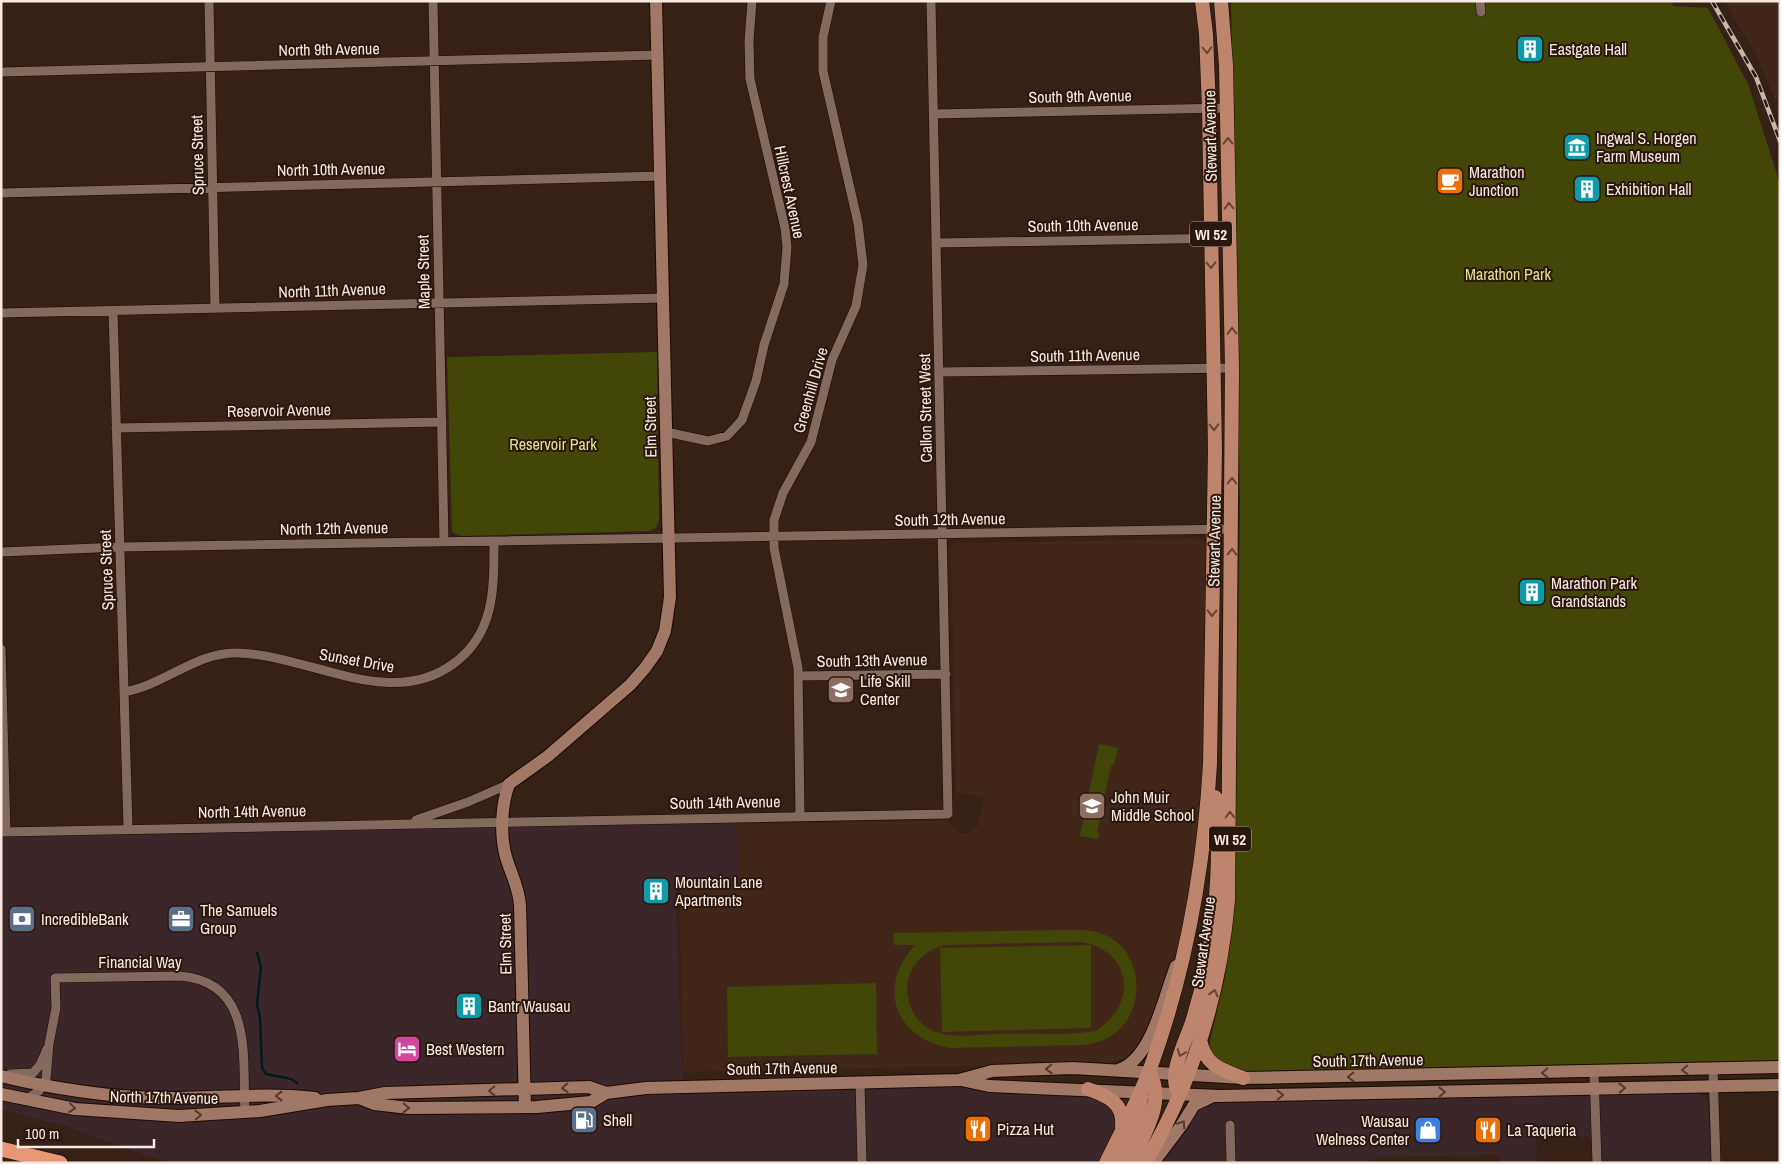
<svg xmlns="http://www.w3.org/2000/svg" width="1781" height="1164" font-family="'Archivo Narrow',sans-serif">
<rect width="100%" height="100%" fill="#352116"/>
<!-- commercial -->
<path fill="#3b2729" d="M715,818L738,824L739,880L675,884L683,1085L860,1082L1139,1092L1106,1163H167L68,1127L1,1109V832Z
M1700,1093L1705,1097L1708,1106L1711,1163H1600V1136L1536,1138L1537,1163H1500V1155L1375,1157V1163H1156L1196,1108L1212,1103Z"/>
<!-- built -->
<path fill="#412719" d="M1724,1H1780V111L1757,56Z
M1192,539L1203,541L1206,547L1204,762L1201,810L1184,929L1153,1022L1141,1045L1127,1058L1109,1063L683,1072L679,881L739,880L738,824L940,821H947L958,832L964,833H969L978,825L984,798L959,792L956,789L951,549L954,543Z"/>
<!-- green -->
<path fill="#424606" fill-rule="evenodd" d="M1231,1H1672L1673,6L1708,8L1748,84L1776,171L1780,192V1061L1253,1072C1235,1070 1208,1064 1210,1041L1225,977L1235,884L1240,504Z
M657,352L659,520L656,528L649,531L461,536L452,532L447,357Z
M1099,744L1118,748L1114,765H1111L1097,833H1099L1098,839L1080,836Z
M1066,930C1081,930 1097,929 1111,938C1145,958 1145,1015 1111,1036C1102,1042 1093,1044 1082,1045L950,1048C895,1038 876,987 915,945H894L893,933ZM1079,942C1132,948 1139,1005 1095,1031C1065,1036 1031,1033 1000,1034C980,1034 955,1039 936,1032C913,1024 903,997 909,976C915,959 929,949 945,945Z
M1091,945V1028L942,1032L940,948Z
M876,983L877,1054L728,1057L727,987Z"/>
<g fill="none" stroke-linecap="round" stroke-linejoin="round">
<!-- stream -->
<path stroke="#031920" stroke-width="2.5" d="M257,953L261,967L257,1004L260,1018L262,1068L266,1074L291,1079L297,1083"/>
<!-- street casing -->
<g stroke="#1b0a03" stroke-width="10">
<path id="street" d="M209,1L215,308
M433,1L444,542
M1480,1L1481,12
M1,72L658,55
M934,114L1227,108
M1,193L661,176
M937,243L1230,238
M113,311L128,828
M1,313L664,298
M939,372L1232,368
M116,428L442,422
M666,432L708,441L727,436L742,420L756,381L764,345L784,284L787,247L785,228L750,79L749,41L752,1
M1,552L120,547L1232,529
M1,649L6,832
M798,676L946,674
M124,692C165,685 196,652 237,653C308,654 389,711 453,664C495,634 494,588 494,541
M800,816L798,668L774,548V520L783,493L811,442L832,360L856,306L863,265L858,223L823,71V37L831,1
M416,820L468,802L509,784
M1,832L948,814L931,1
M1713,1069L1716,1163
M1594,1072L1597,1163
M10,1074L33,1073L40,1065L47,1049
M860,1082L862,1163
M25,1100L39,1091L46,1079L49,1044L56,1008L55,978L180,976C255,982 242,1059 245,1113
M1230,1125L1231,1163"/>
</g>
<!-- secondary casing -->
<g stroke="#1b0a03" stroke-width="14">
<path id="secondary" d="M1118,1070C1152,1060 1164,996 1176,966
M1,1076C51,1088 104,1096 155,1098C208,1099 262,1092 315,1098
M961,1080L989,1086L1220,1096L1780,1085
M1,1094L75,1109L179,1116L260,1111L327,1100L359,1098L385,1093L589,1087L606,1093
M359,1098L374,1104L409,1108L537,1107L591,1102L606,1093L646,1088L959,1080L992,1071L1073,1068L1243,1078L1780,1067
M525,1107L520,905C519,888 511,874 506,857C500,836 501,805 509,784L548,756L630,685L645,668L657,651L665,631L670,597L656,1
M1153,1163L1181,1126L1194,1105L1211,1097"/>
</g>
<!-- primary casing -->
<g stroke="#1b0a03" stroke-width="15">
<path id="primary" d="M1200,1040C1206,1066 1220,1069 1243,1078
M1088,1089C1108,1096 1124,1103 1122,1126
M1180,1094C1165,1078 1188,1037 1193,1019C1214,952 1223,866 1215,797
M1106,1163C1121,1132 1138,1101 1150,1069C1186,970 1204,869 1210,764L1215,449L1209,109L1206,34L1202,1
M1118,1163L1139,1116L1141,1098
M1131,1163C1143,1135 1167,1101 1149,1072
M1145,1163C1192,1083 1220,993 1228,901L1232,368L1226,65L1221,1"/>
</g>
<!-- highway casing -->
<g stroke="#1b0a03" stroke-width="16">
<path id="highway" d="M1,1149L60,1163"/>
</g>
<!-- street -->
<use href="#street" stroke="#836a5e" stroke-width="9"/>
<!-- secondary -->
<use href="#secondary" stroke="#a17865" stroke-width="12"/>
<!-- primary -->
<use href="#primary" stroke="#bf856c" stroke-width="14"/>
<!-- highway -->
<use href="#highway" stroke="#e79775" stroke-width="15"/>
<!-- rail casing -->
<g stroke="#c5b6ae" stroke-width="4.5">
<path id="rail" d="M1712,1L1756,77L1780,141"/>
</g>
<!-- rail -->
<use href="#rail" stroke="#2a170d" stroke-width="2.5" stroke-dasharray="8" stroke-linecap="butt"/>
</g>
<!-- one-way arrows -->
<defs><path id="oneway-chevron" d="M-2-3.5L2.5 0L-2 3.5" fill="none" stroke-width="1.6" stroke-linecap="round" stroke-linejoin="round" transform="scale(1.25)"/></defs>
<g stroke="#664333">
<use href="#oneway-chevron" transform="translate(1207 50) rotate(88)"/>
<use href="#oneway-chevron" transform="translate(1228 141) rotate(-91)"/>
<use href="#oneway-chevron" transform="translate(1229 206) rotate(-91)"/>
<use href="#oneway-chevron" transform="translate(1211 265) rotate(89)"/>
<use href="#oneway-chevron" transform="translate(1232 331) rotate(-91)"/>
<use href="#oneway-chevron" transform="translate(1214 427) rotate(89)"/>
<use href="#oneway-chevron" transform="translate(1232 481) rotate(-90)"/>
<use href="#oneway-chevron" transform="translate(1232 552) rotate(-89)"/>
<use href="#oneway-chevron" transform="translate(1212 613) rotate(91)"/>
<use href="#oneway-chevron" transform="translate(1230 815) rotate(-90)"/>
<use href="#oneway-chevron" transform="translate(1214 993) rotate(-75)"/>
<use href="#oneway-chevron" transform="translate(1181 1053) rotate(111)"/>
</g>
<g stroke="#54392c">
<use href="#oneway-chevron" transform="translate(1049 1069) rotate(178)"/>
<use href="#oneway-chevron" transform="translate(1685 1070) rotate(179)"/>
<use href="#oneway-chevron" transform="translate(1545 1073) rotate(179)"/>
<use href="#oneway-chevron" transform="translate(1351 1077) rotate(179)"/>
<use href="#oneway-chevron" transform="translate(565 1088) rotate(177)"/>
<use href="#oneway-chevron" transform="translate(1622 1088) rotate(-1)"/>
<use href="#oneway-chevron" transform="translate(492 1091) rotate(179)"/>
<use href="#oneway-chevron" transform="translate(1442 1092) rotate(-1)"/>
<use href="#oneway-chevron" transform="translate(1280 1095) rotate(-1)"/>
<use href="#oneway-chevron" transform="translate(279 1096) rotate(180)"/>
<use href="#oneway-chevron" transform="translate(72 1108) rotate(7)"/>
<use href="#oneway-chevron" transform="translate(406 1108) rotate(3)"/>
<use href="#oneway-chevron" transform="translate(198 1115) rotate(-1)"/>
<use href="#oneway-chevron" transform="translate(1182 1124) rotate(-57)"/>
</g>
<!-- icons -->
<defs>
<g id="building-square" transform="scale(1.4375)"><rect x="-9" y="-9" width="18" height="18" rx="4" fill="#0f9aa8" stroke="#2a170d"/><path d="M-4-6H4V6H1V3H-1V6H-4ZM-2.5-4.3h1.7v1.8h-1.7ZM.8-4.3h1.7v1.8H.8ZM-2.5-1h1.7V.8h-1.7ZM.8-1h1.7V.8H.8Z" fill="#fff"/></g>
<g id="museum-square" transform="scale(1.4375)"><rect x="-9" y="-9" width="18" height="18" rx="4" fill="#0f9aa8" stroke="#2a170d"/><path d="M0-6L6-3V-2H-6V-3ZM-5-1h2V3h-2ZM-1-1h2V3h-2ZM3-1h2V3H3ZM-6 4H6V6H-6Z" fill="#fff"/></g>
<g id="cafe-square" transform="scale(1.4375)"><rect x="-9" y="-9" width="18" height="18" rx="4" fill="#e8710a" stroke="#2a170d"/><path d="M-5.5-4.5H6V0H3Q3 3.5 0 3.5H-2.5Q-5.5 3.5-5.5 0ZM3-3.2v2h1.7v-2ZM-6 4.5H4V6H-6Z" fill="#fff"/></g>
<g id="school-square" transform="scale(1.4375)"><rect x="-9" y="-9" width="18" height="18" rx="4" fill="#8d6e63" stroke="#2a170d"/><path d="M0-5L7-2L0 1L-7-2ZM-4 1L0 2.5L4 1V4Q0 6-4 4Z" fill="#fff"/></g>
<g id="bank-square" transform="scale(1.4375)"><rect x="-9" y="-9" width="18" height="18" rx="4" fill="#5c6f8a" stroke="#2a170d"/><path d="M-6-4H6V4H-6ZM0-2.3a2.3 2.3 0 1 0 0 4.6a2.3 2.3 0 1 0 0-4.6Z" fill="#fff"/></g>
<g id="office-square" transform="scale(1.4375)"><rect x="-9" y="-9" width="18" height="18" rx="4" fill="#5c6f8a" stroke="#2a170d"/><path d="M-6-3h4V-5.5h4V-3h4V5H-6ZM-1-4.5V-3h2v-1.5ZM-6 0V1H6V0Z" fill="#fff"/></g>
<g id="hotel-square" transform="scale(1.4375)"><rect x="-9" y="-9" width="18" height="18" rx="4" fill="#d1479c" stroke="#2a170d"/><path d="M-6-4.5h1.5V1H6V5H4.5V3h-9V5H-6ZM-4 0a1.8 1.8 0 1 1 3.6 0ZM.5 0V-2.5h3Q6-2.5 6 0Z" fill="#fff"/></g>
<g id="fuel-square" transform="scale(1.4375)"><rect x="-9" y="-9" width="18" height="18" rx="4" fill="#5c6f8a" stroke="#2a170d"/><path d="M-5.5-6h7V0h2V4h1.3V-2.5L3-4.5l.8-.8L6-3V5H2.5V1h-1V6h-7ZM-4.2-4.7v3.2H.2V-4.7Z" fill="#fff"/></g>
<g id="restaurant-square" transform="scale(1.4375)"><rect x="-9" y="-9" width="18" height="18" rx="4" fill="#e8710a" stroke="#2a170d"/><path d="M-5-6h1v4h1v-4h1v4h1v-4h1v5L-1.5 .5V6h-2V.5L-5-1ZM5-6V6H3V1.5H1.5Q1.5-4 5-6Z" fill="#fff"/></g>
<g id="shop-square" transform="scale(1.4375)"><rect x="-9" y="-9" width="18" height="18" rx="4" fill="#3f7fe0" stroke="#2a170d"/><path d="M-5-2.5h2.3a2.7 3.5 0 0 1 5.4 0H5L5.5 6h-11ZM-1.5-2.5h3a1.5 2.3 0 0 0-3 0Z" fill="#fff"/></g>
</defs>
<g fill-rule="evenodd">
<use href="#building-square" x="1530" y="49"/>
<use href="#museum-square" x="1577" y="147"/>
<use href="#cafe-square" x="1450" y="181"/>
<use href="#building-square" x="1587" y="189"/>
<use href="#building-square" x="1532" y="592"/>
<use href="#school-square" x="841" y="690"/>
<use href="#school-square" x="1092" y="806"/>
<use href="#building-square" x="656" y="891"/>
<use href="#bank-square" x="22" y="919"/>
<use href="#office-square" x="181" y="919"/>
<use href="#building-square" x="469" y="1006"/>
<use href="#hotel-square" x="407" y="1049"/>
<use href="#fuel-square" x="584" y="1120"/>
<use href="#restaurant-square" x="978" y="1129"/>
<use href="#shop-square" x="1428" y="1130"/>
<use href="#restaurant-square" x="1488" y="1130"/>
</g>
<g text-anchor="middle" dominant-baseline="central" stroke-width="4" stroke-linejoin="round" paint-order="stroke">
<!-- shield labels -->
<g fill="#2a170d" stroke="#baaaa2" stroke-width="1">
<rect x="1190" y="221.5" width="42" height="25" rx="4"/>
<rect x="1209" y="826.5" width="42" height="25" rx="4"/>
</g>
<g font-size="15" font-weight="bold" fill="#f7e9e2">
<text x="1211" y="234">WI 52</text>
<text x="1230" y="839">WI 52</text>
</g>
<!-- street labels -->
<g font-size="16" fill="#f7e9e2" stroke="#2a170d">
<text transform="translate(329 49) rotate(-1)">North 9th Avenue</text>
<text transform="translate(1080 96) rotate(-1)">South 9th Avenue</text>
<text transform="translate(1210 136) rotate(-91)">Stewart Avenue</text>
<text transform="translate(197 155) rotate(-91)">Spruce Street</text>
<text transform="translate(331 169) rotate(-1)">North 10th Avenue</text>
<text transform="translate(790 192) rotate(78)">Hillcrest Avenue</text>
<text transform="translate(1083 225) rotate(-1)">South 10th Avenue</text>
<text transform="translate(423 272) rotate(-91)">Maple Street</text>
<text transform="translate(332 290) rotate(-2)">North 11th Avenue</text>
<text transform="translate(1085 355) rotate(-1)">South 11th Avenue</text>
<text transform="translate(810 390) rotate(-74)">Greenhill Drive</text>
<text transform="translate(925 408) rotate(-91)">Callon Street West</text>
<text transform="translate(279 410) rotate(-1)">Reservoir Avenue</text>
<text transform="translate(650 427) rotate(-91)">Elm Street</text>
<text transform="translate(950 519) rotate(-1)">South 12th Avenue</text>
<text transform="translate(334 528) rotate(-1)">North 12th Avenue</text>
<text transform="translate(1214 541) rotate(-89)">Stewart Avenue</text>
<text transform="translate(106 570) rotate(-92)">Spruce Street</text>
<text transform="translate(357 660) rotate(10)">Sunset Drive</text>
<text transform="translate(872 660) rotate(-1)">South 13th Avenue</text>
<text transform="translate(725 802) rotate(-1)">South 14th Avenue</text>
<text transform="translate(252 811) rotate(-1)">North 14th Avenue</text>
<text transform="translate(1203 942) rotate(-82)">Stewart Avenue</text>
<text transform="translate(505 944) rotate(-91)">Elm Street</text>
<text x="140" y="962">Financial Way</text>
<text transform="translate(1368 1060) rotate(-1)">South 17th Avenue</text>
<text transform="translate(782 1068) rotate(-1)">South 17th Avenue</text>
<text transform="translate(164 1097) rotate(1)">North 17th Avenue</text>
</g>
<!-- poi labels -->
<g font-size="16" fill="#f7e9e2" stroke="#2a170d" text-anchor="start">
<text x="1549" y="49">Eastgate Hall</text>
<text x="1596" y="138">Ingwal S. Horgen<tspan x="1596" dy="18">Farm Museum</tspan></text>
<text x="1469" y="172">Marathon<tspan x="1469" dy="18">Junction</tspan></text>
<text x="1606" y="189">Exhibition Hall</text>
<text x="1551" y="583">Marathon Park<tspan x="1551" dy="18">Grandstands</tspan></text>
<text x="860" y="681">Life Skill<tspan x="860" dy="18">Center</tspan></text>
<text x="1111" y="797">John Muir<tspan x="1111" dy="18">Middle School</tspan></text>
<text x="675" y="882">Mountain Lane<tspan x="675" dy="18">Apartments</tspan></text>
<text x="200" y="910">The Samuels<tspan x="200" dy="18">Group</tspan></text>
<text x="41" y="919">IncredibleBank</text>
<text x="488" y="1006">Bantr Wausau</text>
<text x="426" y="1049">Best Western</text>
<text x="603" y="1120">Shell</text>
<text x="1409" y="1121" text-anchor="end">Wausau<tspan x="1409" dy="18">Welness Center</tspan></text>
<text x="997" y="1129">Pizza Hut</text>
<text x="1507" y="1130">La Taqueria</text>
</g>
<!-- park labels -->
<g font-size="16" fill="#dce58d" stroke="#2a170d">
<text x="1508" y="274">Marathon Park</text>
<text x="553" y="444">Reservoir Park</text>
</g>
</g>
<!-- border -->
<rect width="1781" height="1164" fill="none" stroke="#f7e9e2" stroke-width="5"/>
<!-- scale -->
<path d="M18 1139v8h136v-8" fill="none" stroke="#f7e9e2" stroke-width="2.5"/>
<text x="25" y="1139" font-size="15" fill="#f7e9e2" stroke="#2a170d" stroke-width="4" paint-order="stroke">100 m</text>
</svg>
